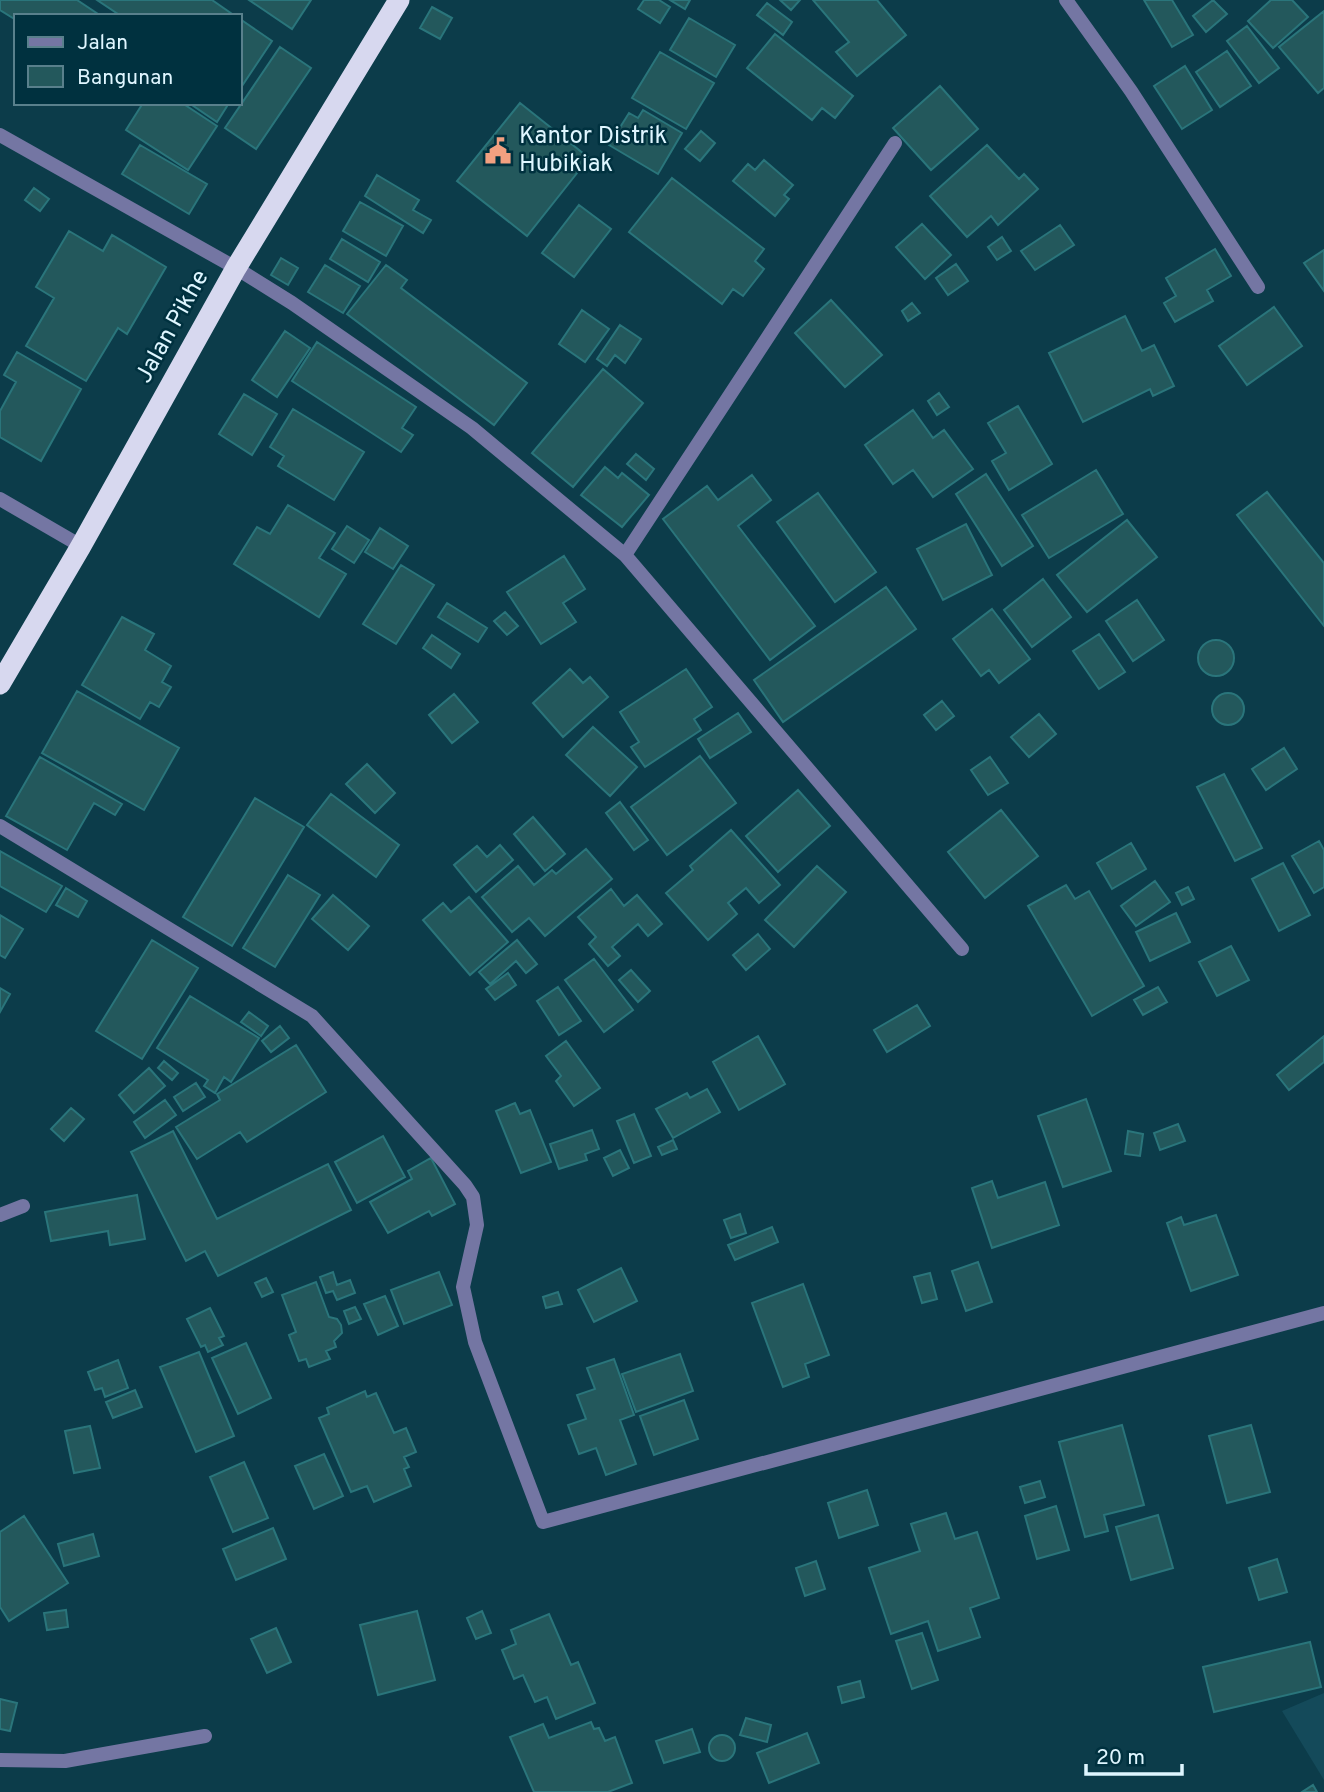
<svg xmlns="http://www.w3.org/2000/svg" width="1324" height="1792" font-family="Overpass,sans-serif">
<rect width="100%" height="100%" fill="#0c3c4a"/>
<!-- built -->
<path fill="#144a5a" d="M1324,1693V1780L1282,1711Z"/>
<!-- building -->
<path fill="#23585c" stroke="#2a757b" stroke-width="2" d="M0,0H77L101,16H16V20L0,10Z
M97,0H212L235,16H121Z
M249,0H311L292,29Z
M644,0H659L670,7L660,23L638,9Z
M670,0H690L685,9Z
M780,0H800L791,10Z
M813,0H877L906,35L857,76L836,52L849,42Z
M1144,0H1172L1193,35L1172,47Z
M1213,0L1227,14L1206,32L1193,16Z
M1271,0H1292L1308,17L1273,48L1248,21Z
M767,3L792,22L783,35L757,15Z
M432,7L452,18L440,39L420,28Z
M1324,11V88L1318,93L1279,47Z
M689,18L735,45L716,77L670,50Z
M240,19L272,41L240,89Z
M1247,26L1279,68L1259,83L1227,41Z
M775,34L853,96L835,118L822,108L812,120L747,68Z
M280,47L311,68L256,149L225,128Z
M1227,51L1251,86L1220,107L1196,72Z
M660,52L714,83L686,129L632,98Z
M1185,66L1212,110L1182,129L1154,86Z
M940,86L978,129L931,170L893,128Z
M143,103H182L217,126L188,170L126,130Z
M189,103H229L217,122Z
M520,103L589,158L527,236L457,181Z
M643,110L682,133L658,174L609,145L629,113L638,118Z
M701,131L715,143L700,161L685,149Z
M140,145L207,184L189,214L122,174Z
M987,145L1019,179L1024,174L1038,189L998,225L991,216L967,237L930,196Z
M764,160L793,185L784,195L789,199L775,216L733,181L748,164L755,170Z
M377,175L419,200L413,210L431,220L423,233L365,196Z
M672,178L764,249L755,261L764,269L743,296L733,289L722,304L629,232Z
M34,188L49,199L40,211L25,200Z
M360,202L403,226L386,256L343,231Z
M579,205L611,229L574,277L542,253Z
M922,224L951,255L925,279L896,247Z
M1060,225L1074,245L1035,270L1021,251Z
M69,231L103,251L112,235L166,267L127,334L118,328L86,381L26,346L54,298L36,287Z
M1002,237L1011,251L997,260L988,247Z
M342,239L380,262L368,282L330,259Z
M1215,249L1231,276L1207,290L1213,301L1175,322L1164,303L1176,296L1166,278Z
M1324,250V291L1304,263Z
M281,258L298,268L288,285L271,275Z
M956,264L968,281L948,295L936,278Z
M325,265L360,286L343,313L308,292Z
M386,265L407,280L401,288L527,383L494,425L347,314Z
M831,300L882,355L845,387L795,333Z
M912,303L920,313L908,321L902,311Z
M1274,307L1302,346L1247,385L1219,346Z
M582,310L609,329L585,362L559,344Z
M1125,316L1142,351L1154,345L1174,386L1153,396L1150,389L1083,422L1049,353Z
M620,325L641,339L625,363L615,355L607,366L597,359Z
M285,331L310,348L277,397L252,380Z
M317,342L416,407L402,428L413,435L401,452L292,381Z
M17,352L81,389L41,461L0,437V411L16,382L4,375Z
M603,369L643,403L573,487L532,453Z
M939,393L949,407L937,415L928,401Z
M244,394L277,414L252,455L219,434Z
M1018,406L1052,464L1009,490L992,461L1006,453L988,423Z
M293,409L364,452L334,500L278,466L284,456L270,447Z
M913,410L933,438L944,430L973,469L933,497L913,470L893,484L865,445Z
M636,454L654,469L646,480L627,464Z
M605,467L618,478L622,473L649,495L622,527L581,495Z
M1096,470L1123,514L1049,558L1022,515Z
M986,474L1033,546L1002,566L956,494Z
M752,475L771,500L738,526L815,626L770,660L663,519L707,486L718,500Z
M1267,492L1324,563V626L1237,515Z
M818,493L876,572L835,602L777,522Z
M288,505L335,533L319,558L346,574L319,617L234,564L257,527L270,534Z
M1127,520L1157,557L1087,612L1057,575Z
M966,524L992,575L943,600L917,549Z
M347,526L369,540L354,563L332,549Z
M380,528L408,546L393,569L365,552Z
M564,556L585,589L563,603L576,622L541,644L507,592Z
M401,565L434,585L396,644L363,624Z
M1043,579L1071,617L1032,647L1004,610Z
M886,587L916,629L783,722L754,680Z
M1137,600L1164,640L1133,661L1106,621Z
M447,603L487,628L478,642L438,617Z
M992,609L1030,659L999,683L989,670L981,676L953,639Z
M505,612L518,626L507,635L494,621Z
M122,617L154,634L145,650L171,666L162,682L171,687L159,707L150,702L140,719L82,685Z
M1099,634L1125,672L1099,689L1073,651Z
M432,635L460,654L451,668L423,648Z
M1198 658a18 18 0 1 1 36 0a18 18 0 1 1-36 0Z
M570,669L583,683L590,677L608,697L563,737L533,703Z
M686,669L712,707L694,719L701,730L645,767L631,747L639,742L620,712Z
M77,691L179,748L144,810L42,753Z
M1212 709a16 16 0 1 1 32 0a16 16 0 1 1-32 0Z
M454,694L478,722L452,743L429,715Z
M942,701L954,716L936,730L924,715Z
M738,713L751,732L710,758L698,739Z
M1039,714L1056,734L1029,757L1011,737Z
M593,727L637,767L610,796L566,755Z
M1284,748L1297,769L1266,790L1252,769Z
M700,756L736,803L667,855L631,807Z
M40,757L122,804L115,815L94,803L67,850L6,816Z
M990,757L1008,783L988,795L971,770Z
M367,764L395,793L375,813L346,784Z
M1224,774L1262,848L1235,861L1197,787Z
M798,790L830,826L778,872L746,836Z
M331,794L399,845L376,877L307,825Z
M255,798L304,827L232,946L183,917Z
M620,802L648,840L634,850L606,813Z
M1001,810L1038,856L985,898L948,852Z
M533,817L565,854L545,871L514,834Z
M731,830L780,885L759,903L746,888L728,903L737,914L708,940L666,893L693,870L690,866Z
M1319,841L1324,850V887L1314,893L1292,856Z
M1131,843L1146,869L1112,889L1097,863Z
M500,845L513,860L476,892L454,865L477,846L487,857Z
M586,849L612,879L545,936L529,918L512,932L482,897L518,866L534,885L552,870L556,874Z
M0,851L62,886L46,912L0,886Z
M1283,863L1310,915L1279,931L1252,879Z
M817,866L846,892L794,947L765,920Z
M288,875L320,895L275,967L243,948Z
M1155,881L1170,902L1136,926L1121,906Z
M1066,885L1075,899L1089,891L1144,986L1092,1016L1028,906Z
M1188,887L1194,899L1182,905L1176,893Z
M66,888L87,901L78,917L56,905Z
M611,889L624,906L637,895L662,924L648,936L638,924L612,947L620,956L608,966L589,944L596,937L578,917Z
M333,895L369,926L348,950L312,919Z
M469,897L508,942L470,975L423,920L443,903L451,912Z
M1176,913L1190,942L1150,961L1136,932Z
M0,915L23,929L5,958L0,955Z
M758,934L770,949L746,970L733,955Z
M152,940L198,968L142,1059L96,1031Z
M517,940L537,964L526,973L516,961L490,984L479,972Z
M1231,946L1249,980L1217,996L1199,962Z
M594,959L633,1010L604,1032L565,980Z
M631,970L650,991L638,1002L619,980Z
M508,973L516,985L495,1000L486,989Z
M558,987L581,1021L559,1035L537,1001Z
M1158,987L1167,1002L1143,1015L1134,1000Z
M0,988L10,994L0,1012Z
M190,996L259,1038L231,1082L224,1077L215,1093L204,1086L208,1080L157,1048Z
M917,1005L930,1026L887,1052L874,1030Z
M249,1012L268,1026L261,1036L241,1022Z
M280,1026L289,1038L271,1052L262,1041Z
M758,1036L785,1084L739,1110L713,1062Z
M1324,1036V1062L1289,1090L1277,1075Z
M566,1041L600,1088L574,1106L556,1081L561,1076L546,1056Z
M296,1045L326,1092L247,1142L240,1132L197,1159L176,1127L220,1100L217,1094Z
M164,1061L178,1073L172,1080L158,1068Z
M149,1068L165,1086L134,1113L119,1095Z
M196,1083L205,1097L183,1111L174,1097Z
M707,1089L720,1112L673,1138L656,1109L687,1093L690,1098Z
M1086,1099L1111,1171L1063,1187L1038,1116Z
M165,1100L176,1115L145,1138L134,1122Z
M515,1103L520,1114L530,1110L551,1162L521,1173L496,1111Z
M71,1108L84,1119L64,1141L51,1129Z
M634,1114L651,1156L634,1163L617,1121Z
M1178,1124L1185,1141L1160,1150L1154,1133Z
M592,1130L599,1149L585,1154L587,1160L559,1169L550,1144Z
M173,1131L217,1219L328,1164L351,1210L218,1276L205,1251L186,1261L131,1152Z
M1128,1131L1143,1134L1140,1156L1125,1154Z
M383,1136L405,1177L357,1203L335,1162Z
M673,1140L677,1149L662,1155L658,1147Z
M620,1150L629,1168L613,1176L604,1158Z
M431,1158L455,1204L432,1216L429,1211L388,1233L370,1202L412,1179L408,1171Z
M992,1181L998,1198L1045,1182L1059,1225L992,1248L972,1188Z
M137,1195L145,1239L110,1245L108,1231L51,1241L45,1212Z
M740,1214L746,1233L731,1238L724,1220Z
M1216,1215L1238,1275L1191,1291L1167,1223L1181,1217L1184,1225Z
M772,1227L778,1242L735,1260L728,1245Z
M978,1262L992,1302L966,1311L952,1271Z
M621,1268L637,1301L594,1322L578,1290Z
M333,1272L337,1285L350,1280L355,1293L337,1300L333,1291L326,1293L320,1277Z
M439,1272L452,1305L404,1324L391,1290Z
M930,1273L937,1299L922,1303L914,1277Z
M266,1278L273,1292L262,1297L255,1283Z
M316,1282L329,1317L337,1319L341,1325L342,1333L334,1341L336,1347L326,1351L330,1359L309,1367L306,1359L299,1361L289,1335L296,1332L282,1295Z
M803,1284L829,1355L805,1364L809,1377L783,1387L752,1303Z
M558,1292L562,1304L546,1308L543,1297Z
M385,1296L398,1326L378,1335L364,1304Z
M355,1307L361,1319L349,1324L344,1311Z
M210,1308L224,1336L219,1338L223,1345L208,1352L205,1345L201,1347L187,1319Z
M246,1343L271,1398L238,1414L212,1358Z
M199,1352L234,1436L196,1452L160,1367Z
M680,1354L693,1391L636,1412L622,1374Z
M614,1359L634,1415L620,1420L636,1464L606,1475L596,1448L579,1454L568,1425L586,1419L577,1395L595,1389L587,1368Z
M118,1360L128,1388L105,1397L102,1388L95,1390L88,1372Z
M135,1390L142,1407L113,1418L106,1402Z
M365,1391L367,1397L376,1393L394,1433L406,1428L416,1452L404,1457L409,1467L404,1469L411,1486L374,1502L367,1486L351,1492L319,1418L329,1414L327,1408Z
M684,1400L698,1439L654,1455L640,1416Z
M1122,1425L1144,1505L1104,1515L1108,1531L1085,1537L1059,1442Z
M1251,1425L1270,1492L1227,1503L1209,1436Z
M90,1426L100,1468L74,1473L65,1431Z
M324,1454L343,1496L314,1509L295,1466Z
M244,1462L268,1518L233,1532L210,1477Z
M1040,1481L1045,1497L1025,1503L1020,1487Z
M867,1490L878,1525L839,1538L828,1503Z
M1056,1506L1069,1550L1037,1559L1025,1516Z
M946,1513L955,1539L977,1532L999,1598L970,1608L980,1637L938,1651L928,1621L891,1634L869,1568L920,1551L911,1524Z
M1158,1515L1173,1568L1131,1580L1116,1527Z
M24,1516L68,1583L9,1621L0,1607V1532Z
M273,1528L286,1559L236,1580L223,1549Z
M93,1534L99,1556L64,1566L58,1544Z
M1277,1559L1287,1592L1259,1600L1249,1568Z
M816,1561L825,1589L805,1596L796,1568Z
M66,1610L68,1627L47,1630L44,1613Z
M417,1611L435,1680L378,1695L360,1625Z
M482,1611L491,1633L476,1639L467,1618Z
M549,1614L571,1665L578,1662L595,1703L556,1719L547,1697L535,1702L523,1675L514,1679L502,1650L516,1644L511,1630Z
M276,1628L291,1662L267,1673L251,1639Z
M922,1633L938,1680L912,1689L896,1641Z
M1310,1642L1321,1687L1214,1712L1203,1667Z
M860,1681L864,1697L842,1703L838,1687Z
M0,1699L17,1703L10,1731L0,1729Z
M746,1718L771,1725L767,1742L740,1735Z
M591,1722L594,1729L599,1728L605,1741L615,1737L632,1783L608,1792H534L510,1737L543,1724L549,1738Z
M692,1729L700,1752L664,1763L656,1741Z
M807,1733L819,1763L769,1783L757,1753Z
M709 1748a13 13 0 1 1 26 0a13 13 0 1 1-26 0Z
M1313,1785L1317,1792H1302Z"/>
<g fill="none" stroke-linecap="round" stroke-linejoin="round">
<!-- street -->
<path stroke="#7476a3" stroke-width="14" d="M1066,0L1131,91L1258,287
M0,135L236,268L292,303L472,428L625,555L962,949
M0,499L81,546
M625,555L895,143
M0,826L312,1016L465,1185L473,1197L477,1225L463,1287L475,1342L543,1522L1324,1313
M0,1215L23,1206
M0,1760L65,1761L205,1736"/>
<!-- highway -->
<path stroke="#d7d8ef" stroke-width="21" d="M0,684L81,546L236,268L399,0"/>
</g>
<!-- icons -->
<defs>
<g id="civic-bare" transform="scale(2.1)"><path d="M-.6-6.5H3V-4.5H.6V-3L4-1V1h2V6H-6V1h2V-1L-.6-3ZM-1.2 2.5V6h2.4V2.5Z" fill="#f2a080" stroke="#00313f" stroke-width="2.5" paint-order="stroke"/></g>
</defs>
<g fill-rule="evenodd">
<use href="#civic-bare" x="498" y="151"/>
</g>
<g text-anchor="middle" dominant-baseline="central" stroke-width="5" stroke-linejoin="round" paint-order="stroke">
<!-- poi labels -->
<g font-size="24" fill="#dff6ff" stroke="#00313f" text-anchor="start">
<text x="519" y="137">Kantor Distrik<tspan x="519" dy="28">Hubikiak</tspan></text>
</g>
<!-- street labels -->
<g font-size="24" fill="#dff6ff" stroke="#00313f">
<text transform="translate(173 327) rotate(-61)">Jalan Pikhe</text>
</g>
</g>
<!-- legend -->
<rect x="14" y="14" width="228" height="91" fill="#00313f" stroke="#59808c" stroke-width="2"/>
<rect x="28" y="37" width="35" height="10" fill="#7476a3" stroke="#59808c" stroke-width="2"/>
<text x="77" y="49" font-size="21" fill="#dff6ff">Jalan</text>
<rect x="28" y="66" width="35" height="21" fill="#23585c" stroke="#59808c" stroke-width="2"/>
<text x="77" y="84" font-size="21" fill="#dff6ff">Bangunan</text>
<!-- scale -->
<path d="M1086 1764v10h96v-10" fill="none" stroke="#dff6ff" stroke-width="3.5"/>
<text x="1096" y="1764" font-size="21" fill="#dff6ff" stroke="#00313f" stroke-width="5" paint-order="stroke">20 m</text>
</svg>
